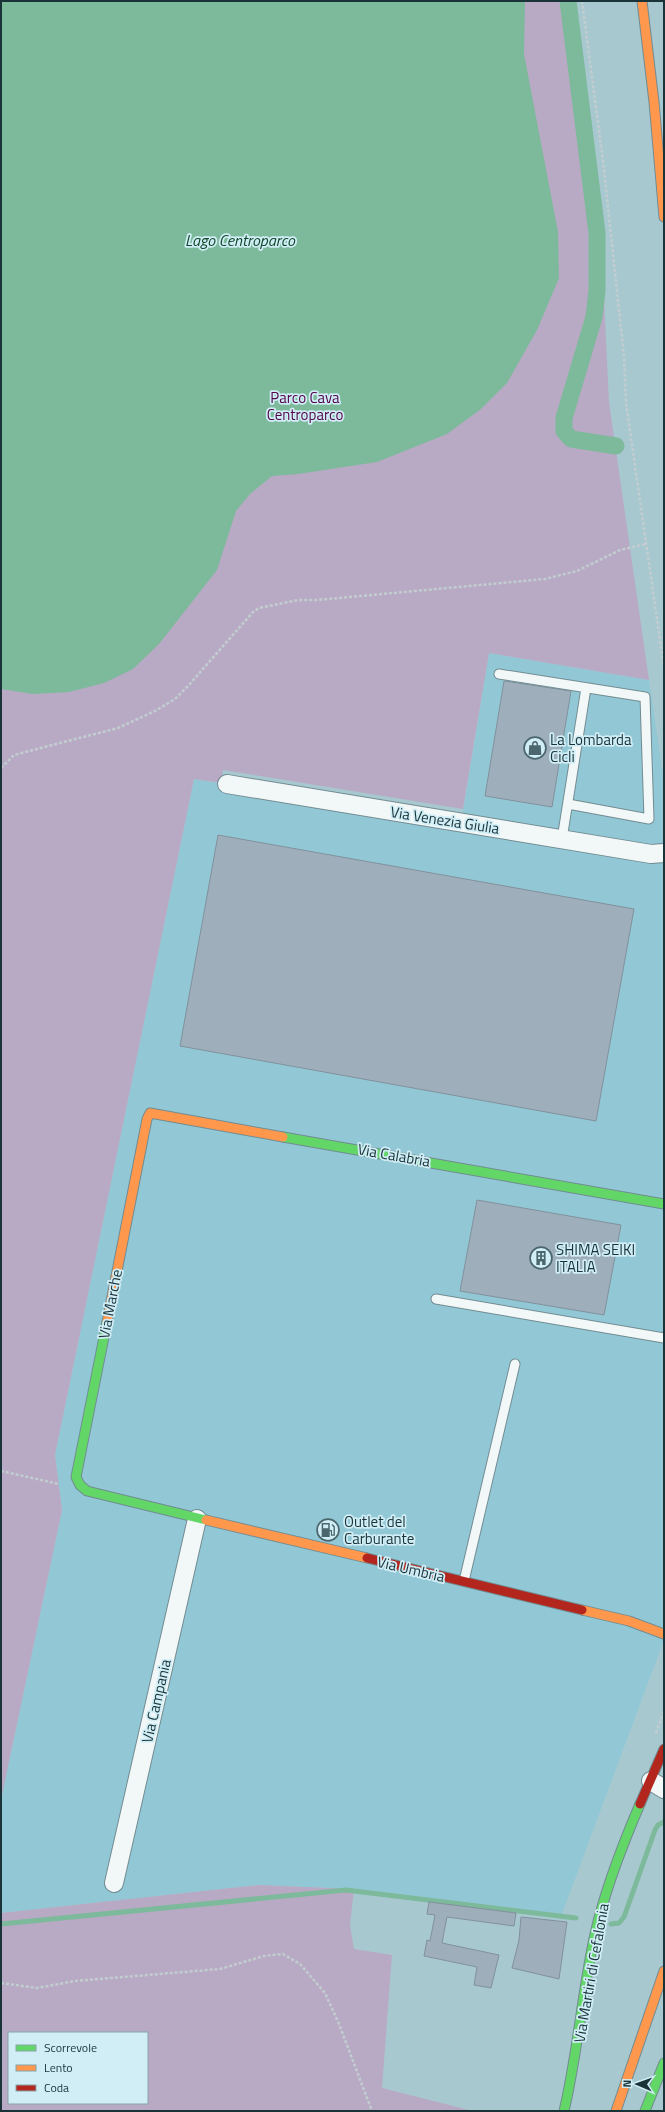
<svg xmlns="http://www.w3.org/2000/svg" width="665" height="2112" font-family="'Titillium Web',sans-serif">
<rect width="100%" height="100%" fill="#a8c8d0"/>
<!-- built -->
<path fill="#92c8d5" d="M489,653L649,680L664,781V1640L562,1914L354,1889L258,1885L1,1913V1800L62,1510L55,1455L194,779L461,823Z"/>
<!-- green -->
<path fill="#b8aac4" fill-rule="evenodd" d="M1,1H572L601,236L609,402L649,680L489,653L463,809L223,770L221,783L194,779L55,1455L62,1510L1,1800Z
M258,1885L354,1889L350,1925L354,1949L392,1955L382,2088L473,2111H1V1913ZM9,2033H147V2103H9Z"/>
<!-- water -->
<path fill="#7db99b" d="M1,1H525L524,54L558,232L559,278L537,330L507,383L481,409L447,434L377,462L298,474L272,476L250,494L236,511L217,570L159,644L133,669L104,683L69,692L33,694L1,689Z"/>
<g fill="none" stroke-linecap="round" stroke-linejoin="round">
<!-- stream -->
<path stroke="#7db99b" stroke-width="5" d="M1,1924L346,1890L576,1918
M611,1924L619,1923L624,1917L655,1830L658,1825L664,1822"/>
<!-- canal -->
<path stroke="#7db99b" stroke-width="17" d="M568,1L597,233V291L594,317L564,418V431L571,439L616,446"/>
</g>
<!-- building -->
<path fill="#9eafbb" stroke="#81919c" d="M504,681L571,691L552,807L485,796Z
M218,835L634,909L596,1121L180,1046Z
M477,1200L621,1225L604,1315L460,1291Z
M429,1902L516,1913L514,1926L447,1917L442,1943L499,1955L491,1988L474,1985L477,1967L424,1956L427,1940L430,1941L435,1915L427,1914Z
M521,1917L567,1922L559,1979L512,1968L519,1940Z"/>
<g fill="none" stroke-linecap="round" stroke-linejoin="round">
<!-- lane casing -->
<g stroke="#728c92" stroke-width="11">
<path id="lane" d="M499,674L645,697L649,819L568,804
M562,839L586,688
M436,1299L664,1338
M464,1581L515,1364"/>
</g>
<!-- street casing -->
<g stroke="#728c92" stroke-width="20">
<path id="street" d="M227,784L651,854L664,853
M651,1781L664,1789
M114,1883L197,1519"/>
</g>
<!-- fast casing -->
<g stroke="#728c92" stroke-width="11">
<path id="fast" d="M283,1137L664,1204
M107,1322L76,1477L80,1485L87,1491L206,1520
M564,2111C578,2052 582,1992 595,1934C605,1889 622,1846 640,1804
M645,2111L664,2063"/>
</g>
<!-- slow casing -->
<g stroke="#728c92" stroke-width="11">
<path id="slow" d="M642,1L654,102L664,217
M107,1322L147,1119L150,1113L283,1137
M206,1520L367,1558
M582,1610L629,1621L664,1634
M616,2111L664,1971"/>
</g>
<!-- jam casing -->
<g stroke="#728c92" stroke-width="11">
<path id="jam" d="M367,1558L582,1610
M640,1804L664,1749"/>
</g>
<!-- path -->
<path stroke="#c2cdd0" stroke-width="2.5" stroke-dasharray="3 2" stroke-linecap="butt" d="M582,1L603,161L624,357L626,403L664,668
M1,768L14,755L118,728L155,711L175,699L188,686L253,612L259,608L298,600H317L545,579L577,571L620,550L646,544
M1,1471L59,1484
M656,1733L664,1711
M1,1983L37,1988L75,1981L220,1969L264,1956L283,1954L300,1964L325,1993L339,2024L372,2111"/>
<!-- lane -->
<use href="#lane" stroke="#f2f7f8" stroke-width="9"/>
<!-- street -->
<use href="#street" stroke="#f2f7f8" stroke-width="18"/>
<!-- fast -->
<use href="#fast" stroke="#63d668" stroke-width="9"/>
<!-- slow -->
<use href="#slow" stroke="#ff974d" stroke-width="9"/>
<!-- jam -->
<use href="#jam" stroke="#b3261e" stroke-width="9"/>
</g>
<!-- icons -->
<defs>
<g id="shop-ring" transform="scale(1.15)"><circle r="9.5" fill="#d1eef6" stroke="#4b676d" stroke-width="1.5"/><path d="M-5-2.5h2.3a2.7 3.5 0 0 1 5.4 0H5L5.5 6h-11ZM-1.5-2.5h3a1.5 2.3 0 0 0-3 0Z" fill="#4b676d"/></g>
<g id="building-ring" transform="scale(1.15)"><circle r="9.5" fill="#d1eef6" stroke="#4b676d" stroke-width="1.5"/><path d="M-4-6H4V6H1V3H-1V6H-4ZM-2.5-4.3h1.7v1.8h-1.7ZM.8-4.3h1.7v1.8H.8ZM-2.5-1h1.7V.8h-1.7ZM.8-1h1.7V.8H.8Z" fill="#4b676d"/></g>
<g id="fuel-ring" transform="scale(1.15)"><circle r="9.5" fill="#d1eef6" stroke="#4b676d" stroke-width="1.5"/><path d="M-5.5-6h7V0h2V4h1.3V-2.5L3-4.5l.8-.8L6-3V5H2.5V1h-1V6h-7ZM-4.2-4.7v3.2H.2V-4.7Z" fill="#4b676d"/></g>
</defs>
<g fill-rule="evenodd">
<use href="#shop-ring" x="535" y="748"/>
<use href="#building-ring" x="541" y="1258"/>
<use href="#fuel-ring" x="328" y="1530"/>
</g>
<g text-anchor="middle" dominant-baseline="central" stroke-width="3.5" stroke-linejoin="round" paint-order="stroke">
<!-- park labels -->
<g font-size="15" fill="#520449" stroke="#d1eef6">
<text x="305" y="397">Parco Cava<tspan x="305" dy="17">Centroparco</tspan></text>
</g>
<!-- poi labels -->
<g font-size="15" fill="#193338" stroke="#d1eef6" text-anchor="start">
<text x="550" y="739">La Lombarda<tspan x="550" dy="17">Cicli</tspan></text>
<text x="556" y="1249">SHIMA SEIKI<tspan x="556" dy="17">ITALIA</tspan></text>
<text x="344" y="1521">Outlet del<tspan x="344" dy="17">Carburante</tspan></text>
</g>
<!-- street labels -->
<g font-size="15" fill="#193338" stroke="#d1eef6">
<text transform="translate(445 820) rotate(9)">Via Venezia Giulia</text>
<text transform="translate(394 1155) rotate(10)">Via Calabria</text>
<text transform="translate(110 1304) rotate(-79)">Via Marche</text>
<text transform="translate(411 1569) rotate(13)">Via Umbria</text>
<text transform="translate(156 1701) rotate(-77)">Via Campania</text>
<text transform="translate(591 1973) rotate(-80)">Via Martiri di Cefalonia</text>
</g>
<!-- water labels -->
<g font-size="16" font-style="italic" fill="#104829" stroke="#d1eef6">
<text x="240" y="240">Lago Centroparco</text>
</g>
</g>
<!-- border -->
<rect width="665" height="2112" fill="none" stroke="#193338" stroke-width="4"/>
<!-- legend -->
<rect x="8" y="2032" width="140" height="72" fill="#d1eef6" stroke="#87a3aa"/>
<rect x="16" y="2045" width="20" height="6" fill="#63d668" stroke="#87a3aa"/>
<text x="44" y="2052" font-size="12" fill="#193338">Scorrevole</text>
<rect x="16" y="2065" width="20" height="6" fill="#ff974d" stroke="#87a3aa"/>
<text x="44" y="2072" font-size="12" fill="#193338">Lento</text>
<rect x="16" y="2085" width="20" height="6" fill="#b3261e" stroke="#87a3aa"/>
<text x="44" y="2092" font-size="12" fill="#193338">Coda</text>
<!-- north arrow -->
<g transform="translate(637 2084) rotate(272)" stroke="#d1eef6" stroke-width="3" paint-order="stroke">
<path d="M0-3L7 15L0 10L-7 15Z" fill="#193338"/>
<text y="-6" font-size="11" font-weight="bold" text-anchor="middle" fill="#193338">N</text>
</g>
</svg>
